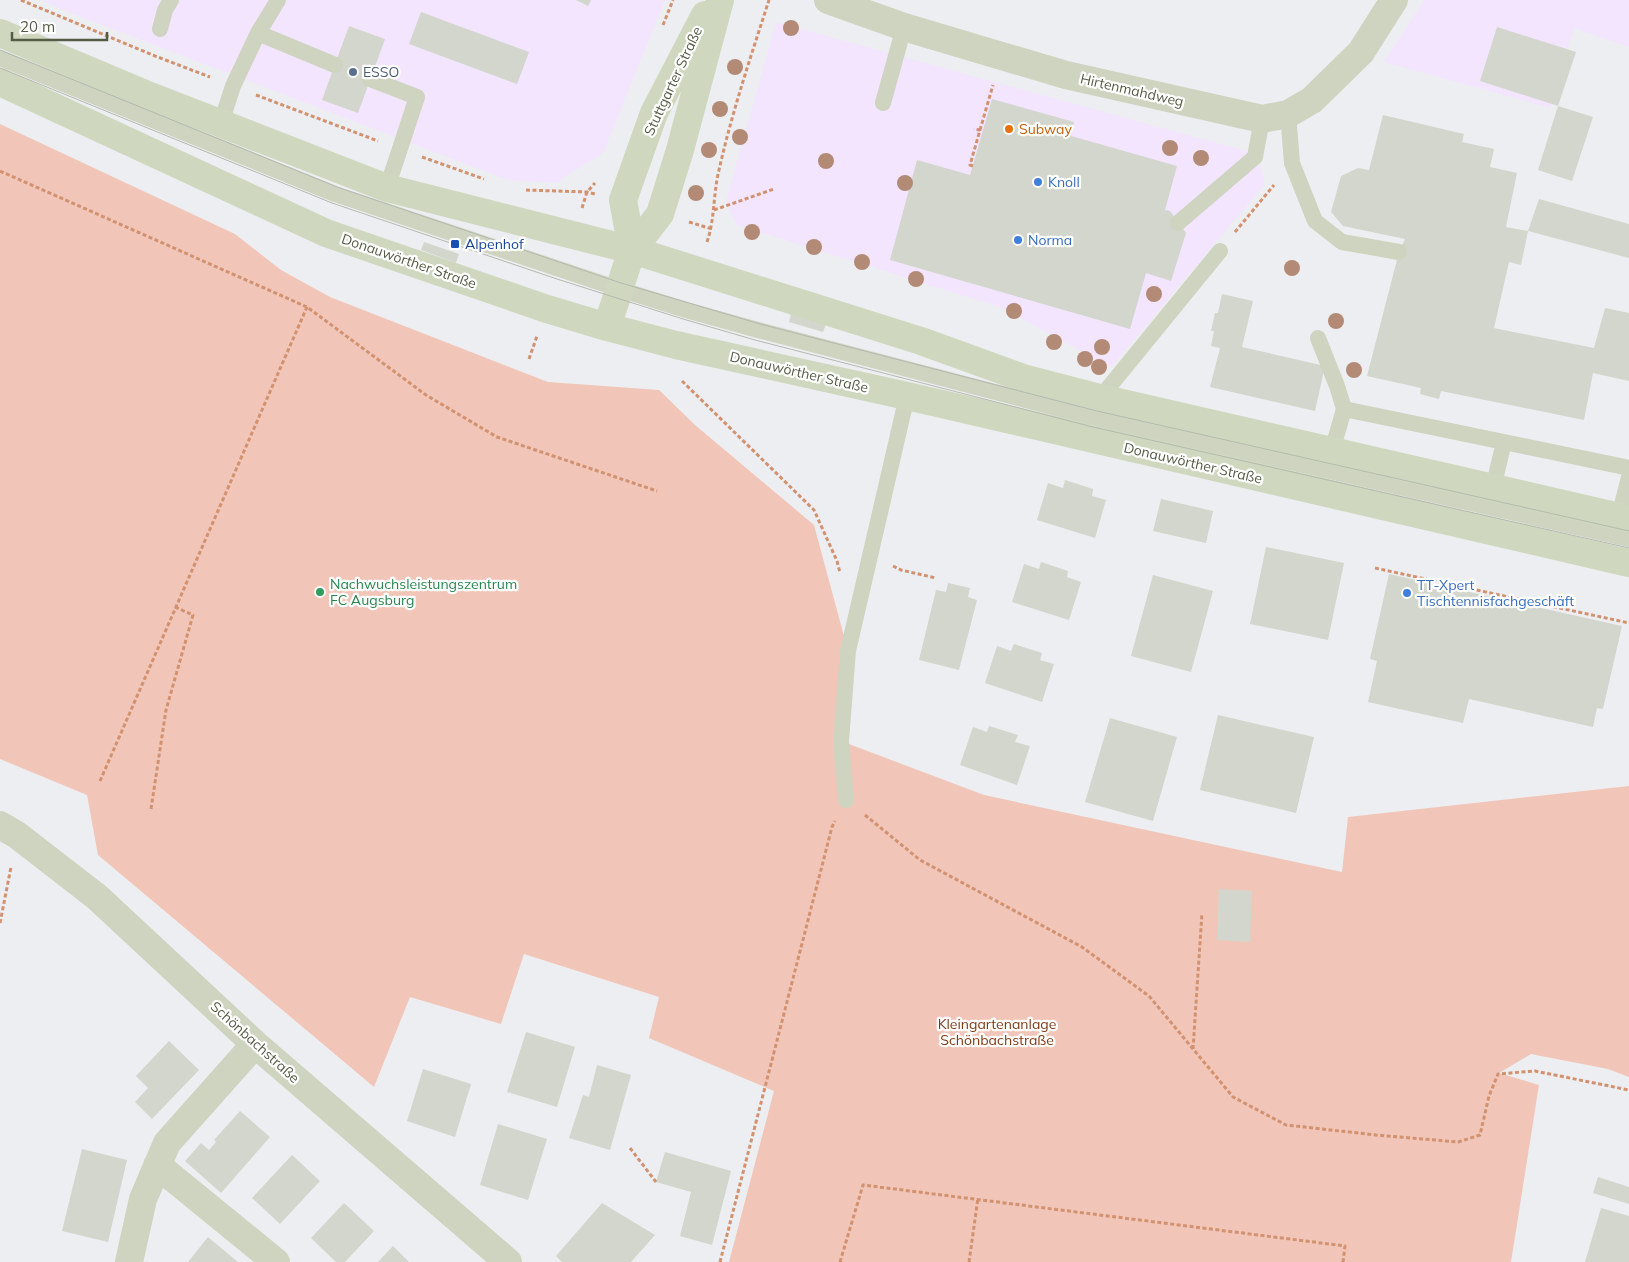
<svg xmlns="http://www.w3.org/2000/svg" width="1629" height="1262" font-family="Mulish,sans-serif">
<rect width="100%" height="100%" fill="#edeef1"/>
<!-- commercial -->
<path fill="#f2e5fd" d="M41,0H665L603,153L556,183L508,180L71,13Z
M1424,0H1629V47L1574,28L1550,108L1384,62Z
M776,22L1257,154L1265,184L1111,367L1000,307L737,225L726,202Z"/>
<!-- green -->
<path fill="#f1c6b9" d="M0,124L235,234L281,270L330,297L548,382L659,390L695,425L814,525L848,651L841,741L984,795L1342,872L1348,817L1629,786V1077L1608,1069L1531,1054L1499,1073L1539,1085L1511,1262H729L774,1091L649,1038L659,997L524,954L501,1024L410,997L374,1087L98,855L87,795L0,759Z"/>
<!-- building -->
<path fill="#d2d6cc" d="M576,0H591L588,6Z
M421,12L529,52L517,84L409,44Z
M349,26L385,39L358,113L322,100Z
M1497,27L1576,52L1558,106L1480,81Z
M992,99L1074,122L1071,136L1177,166L1165,210L1170,211L1186,233L1171,281L1146,273L1130,329L890,260L917,160L970,175Z
M1558,106L1593,117L1572,181L1538,170Z
M1383,115L1464,134L1462,142L1494,149L1490,167L1517,173L1506,227L1528,231L1521,265L1509,262L1494,328L1594,348L1605,308L1629,313V381L1593,373L1584,420L1441,391L1439,399L1420,394L1421,388L1367,376L1399,252L1405,239L1343,226L1331,212L1341,176L1358,168L1369,170Z
M1539,199L1629,224V258L1528,231Z
M424,242L459,254L456,263L421,250Z
M1222,294L1253,301L1242,347L1325,366L1315,411L1210,387L1220,348L1211,346L1214,331H1211L1215,313H1218Z
M791,314L826,324L823,332L789,322Z
M1065,480L1093,489L1092,496L1106,500L1095,538L1037,520L1048,483L1063,488Z
M1161,499L1213,511L1206,543L1153,531Z
M1266,547L1344,563L1328,640L1250,624Z
M1041,562L1068,571L1067,577L1081,582L1069,620L1012,602L1024,564L1039,569Z
M1389,574L1622,626L1603,709L1597,708L1593,727L1469,699L1463,723L1368,702L1377,661L1370,659Z
M1153,575L1213,591L1191,672L1131,656Z
M948,583L970,588L968,597L977,600L959,670L919,660L936,590L946,592Z
M1014,644L1042,653L1040,660L1054,664L1042,702L985,683L997,646L1011,651Z
M1218,715L1314,737L1296,813L1200,790Z
M1110,718L1177,737L1153,821L1085,802Z
M989,726L1018,735L1015,742L1030,746L1017,785L960,765L973,727L987,732Z
M1219,889L1252,891L1250,942L1217,940Z
M526,1032L575,1047L557,1107L507,1092Z
M169,1041L199,1070L152,1119L135,1102L148,1088L136,1076Z
M597,1065L631,1075L610,1150L569,1138L583,1095L589,1097Z
M423,1069L471,1084L455,1137L407,1121Z
M240,1111L270,1137L221,1193L185,1161L201,1143L209,1150L216,1142L214,1140Z
M498,1124L547,1139L528,1200L480,1185Z
M82,1149L127,1160L108,1242L62,1231Z
M665,1152L731,1171L712,1245L680,1236L691,1192L656,1182Z
M292,1155L320,1181L280,1224L252,1198Z
M1598,1177L1629,1187V1204L1593,1193Z
M344,1203L374,1231L345,1262H336L311,1238Z
M602,1203L655,1235L631,1262H562L556,1256Z
M1601,1208L1629,1216V1262H1585Z
M208,1237L238,1262H188Z
M393,1246L409,1262H378Z"/>
<g fill="none" stroke-linecap="round" stroke-linejoin="round">
<!-- path -->
<path stroke="#d2916f" stroke-width="3" stroke-dasharray="4 2.5" stroke-linecap="butt" d="M21,0L155,56L210,77
M663,25L673,0
M256,95L378,141
M980,130L993,85
M422,157L484,179
M973,166L970,165L980,130L974,129
M0,171L307,307L426,395L497,437L657,491
M526,190L587,192L595,194
M582,208L587,192L595,183
M714,210L774,189
M689,222L712,229
M1235,232L1274,185
M707,242C715,219 713,194 719,170C732,112 751,56 769,0
M529,359L537,336
M682,381L814,510L837,561L840,573
M893,566L901,570L936,578
M1375,568L1629,623
M100,781L307,307
M151,809L166,710L193,615L175,607
M865,815L920,860L1082,947L1149,996L1233,1097L1286,1125L1376,1135L1458,1142L1480,1135L1489,1096L1498,1074L1535,1071L1629,1090
M0,923L11,867
M1193,1049L1202,913
M630,1148L656,1182
M720,1262L832,827L835,821
M840,1262L863,1185L1345,1246L1343,1262
M969,1262L978,1198"/>
<!-- service -->
<path stroke="#ced4c0" stroke-width="16" d="M160,29L165,10L171,0
M258,33L278,0
M0,58L335,194L619,289L686,310L758,330L1095,418L1629,539
M370,79L417,97L387,188
M883,103L904,27
M1288,114L1292,163L1315,221L1342,242L1399,252
M221,123L233,86L258,33L335,65
M1178,223L1255,157L1262,119
M1318,338L1337,386L1344,409L1332,451
M1100,398L1220,251
M1344,409L1504,442
M1493,488L1504,442L1629,468
M1619,517L1629,477
M846,800L841,741L848,651L907,396"/>
<!-- minor -->
<path stroke="#ced4c0" stroke-width="28" d="M828,0L904,27L1066,75L1262,119L1288,114L1312,100L1361,52L1394,0
M0,825L17,835L97,897L255,1044L508,1262
M157,1165L276,1262
M129,1262L143,1199L167,1143L255,1044"/>
<!-- secondary -->
<path stroke="#cfd8bf" stroke-width="28" d="M0,33L145,94L387,188L632,250L921,341L1023,378L1100,398L1629,519
M0,82L326,233L547,309L607,327L676,345L907,396L1629,563
M632,250L623,200L654,113L705,15
M607,327L632,250L660,214L680,150L720,0"/>
<!-- tram -->
<path stroke="#b4b9af" stroke-width="1" d="M0,50L337,187L621,283L689,303L760,324L1097,411L1629,531
M0,68L332,203L557,279L683,319L755,340L1093,427L1629,548"/>
</g>
<!-- trees -->
<g fill="#b28a76">
<circle cx="791" cy="28" r="8"/>
<circle cx="735" cy="67" r="8"/>
<circle cx="720" cy="109" r="8"/>
<circle cx="740" cy="137" r="8"/>
<circle cx="1170" cy="148" r="8"/>
<circle cx="709" cy="150" r="8"/>
<circle cx="1201" cy="158" r="8"/>
<circle cx="826" cy="161" r="8"/>
<circle cx="905" cy="183" r="8"/>
<circle cx="696" cy="193" r="8"/>
<circle cx="752" cy="232" r="8"/>
<circle cx="814" cy="247" r="8"/>
<circle cx="862" cy="262" r="8"/>
<circle cx="1292" cy="268" r="8"/>
<circle cx="916" cy="279" r="8"/>
<circle cx="1154" cy="294" r="8"/>
<circle cx="1014" cy="311" r="8"/>
<circle cx="1336" cy="321" r="8"/>
<circle cx="1054" cy="342" r="8"/>
<circle cx="1102" cy="347" r="8"/>
<circle cx="1085" cy="359" r="8"/>
<circle cx="1099" cy="367" r="8"/>
<circle cx="1354" cy="370" r="8"/>
</g>
<!-- markers -->
<circle fill="#5c6f8a" stroke="#fff" stroke-width="2" cx="353" cy="72" r="5"/>
<circle fill="#e8710a" stroke="#fff" stroke-width="2" cx="1009" cy="129" r="5"/>
<g fill="#3f7fe0" stroke="#fff" stroke-width="2">
<circle cx="1038" cy="182" r="5"/>
<circle cx="1018" cy="240" r="5"/>
<circle cx="1407" cy="593" r="5"/>
</g>
<rect fill="#1a4fb4" stroke="#fff" stroke-width="2" x="450" y="239" width="10" height="10" rx="2.5"/>
<circle fill="#2e9e5b" stroke="#fff" stroke-width="2" cx="320" cy="592" r="5"/>
<g text-anchor="middle" dominant-baseline="central" stroke-width="4.5" stroke-linejoin="round" paint-order="stroke">
<!-- service labels -->
<g font-size="14" fill="#4e5e75" stroke="#fff" text-anchor="start">
<text x="363" y="72">ESSO</text>
</g>
<!-- street labels -->
<g font-size="14" fill="#555c45" stroke="#fff">
<text transform="translate(673 81) rotate(-65)">Stuttgarter Straße</text>
<text transform="translate(1132 90) rotate(13)">Hirtenmahdweg</text>
<text transform="translate(409 261) rotate(19)">Donauwörther Straße</text>
<text transform="translate(799 372) rotate(13)">Donauwörther Straße</text>
<text transform="translate(1193 463) rotate(13)">Donauwörther Straße</text>
<text transform="translate(255 1042) rotate(42)">Schönbachstraße</text>
</g>
<!-- food labels -->
<g font-size="14" fill="#c56008" stroke="#fff" text-anchor="start">
<text x="1019" y="129">Subway</text>
</g>
<!-- shop labels -->
<g font-size="14" fill="#366cbe" stroke="#fff" text-anchor="start">
<text x="1048" y="182">Knoll</text>
<text x="1028" y="240">Norma</text>
<text x="1417" y="585">TT-Xpert<tspan x="1417" dy="16">Tischtennisfachgeschäft</tspan></text>
</g>
<!-- transit labels -->
<g font-size="14" fill="#164399" stroke="#fff" text-anchor="start">
<text x="465" y="244">Alpenhof</text>
</g>
<!-- leisure labels -->
<g font-size="14" fill="#27864d" stroke="#fff" text-anchor="start">
<text x="330" y="584">Nachwuchsleistungszentrum<tspan x="330" dy="16">FC Augsburg</tspan></text>
</g>
<!-- park labels -->
<g font-size="14" fill="#823811" stroke="#fff">
<text x="997" y="1024">Kleingartenanlage<tspan x="997" dy="16">Schönbachstraße</tspan></text>
</g>
</g>
<!-- scale -->
<path d="M12 32v8h95v-8" fill="none" stroke="#555c45" stroke-width="2.5"/>
<text x="20" y="32" font-size="15" fill="#555c45" stroke="#ffffff" stroke-width="4" paint-order="stroke">20 m</text>
</svg>
